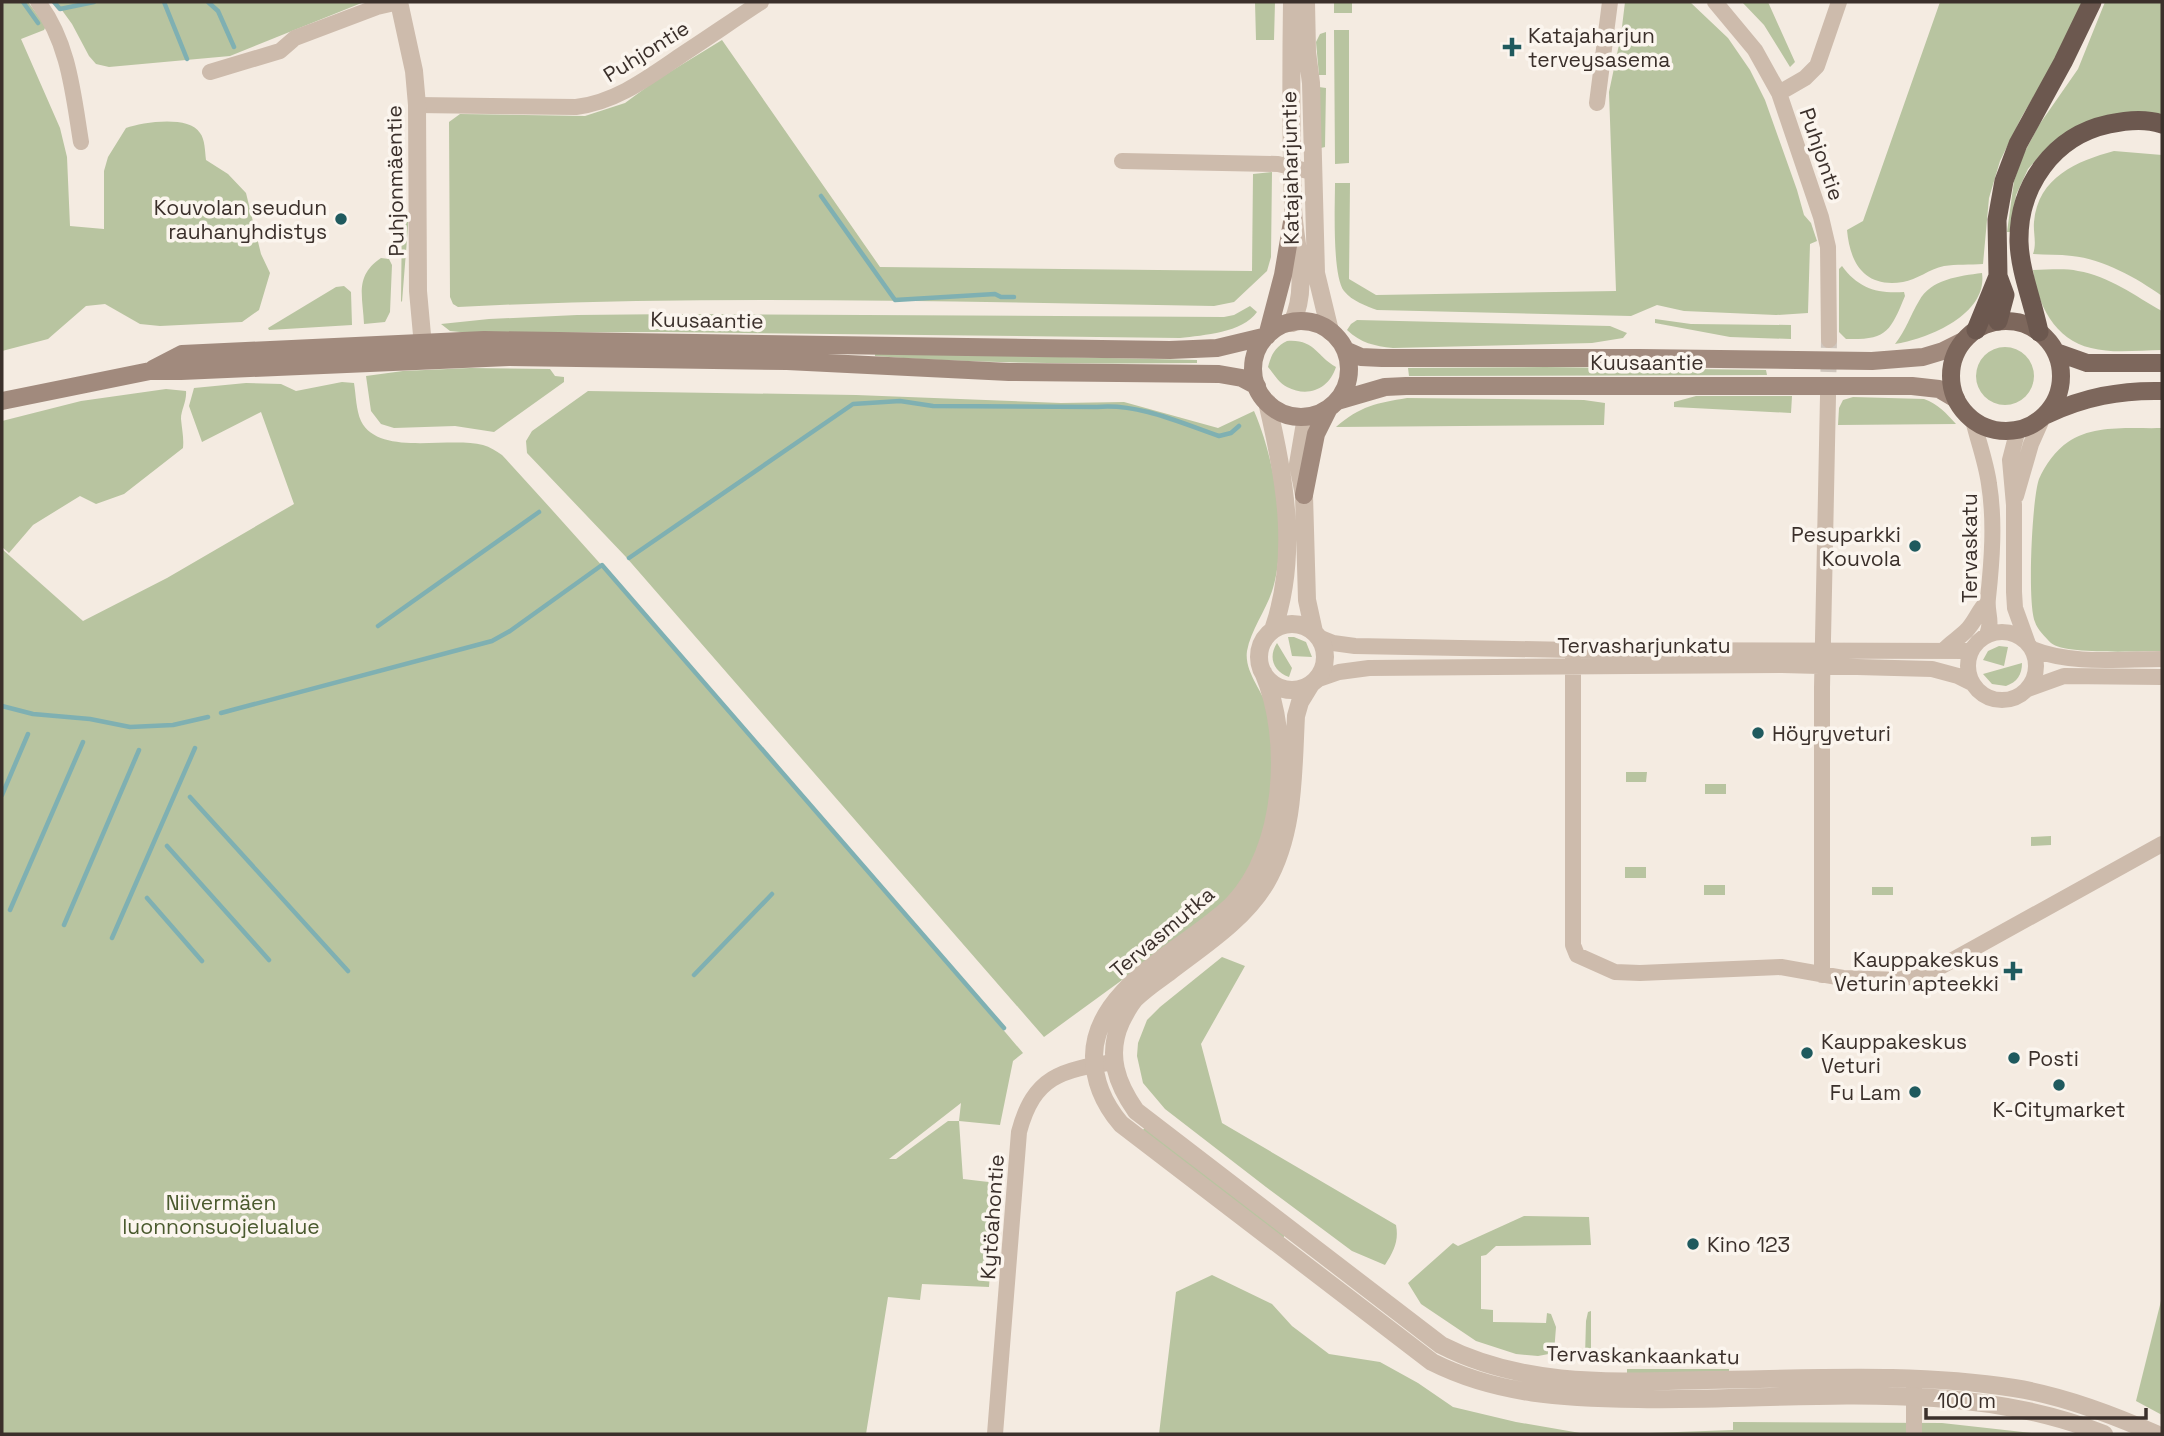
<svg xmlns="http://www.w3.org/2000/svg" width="2164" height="1436" font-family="'Space Grotesk',sans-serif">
<rect width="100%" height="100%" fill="#f4ebe1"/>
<!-- green -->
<path fill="#b8c4a0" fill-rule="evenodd" d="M2,2H28L46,26L44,30L21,39L60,128L67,157L70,226L104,229V171L108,157L126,128C143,122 189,115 200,133C205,139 205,152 206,160L228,174L246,193L261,254L270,273L259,310L242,322L160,326L140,324L105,304L86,306L48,339L2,351Z
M56,2H364L230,56L109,67L96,64L89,56L72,24Z
M1255,2H1275L1274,40H1256Z
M1334,2H1352V13H1334Z
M1625,2H1690L1728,38L1750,70L1765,100L1797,190L1804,215L1811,223L1817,241L1810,244L1808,313L1776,315L1684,311L1657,305L1631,316L1377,310C1366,306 1352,301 1344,291C1332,276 1335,205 1335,183H1350L1349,279L1376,295L1616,291L1609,92L1621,35Z
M1742,2H1768L1795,62L1790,67L1764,25Z
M1940,2H2082L2050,69L2021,118L2000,161L1989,198L1983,264C1970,265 1956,264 1944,266C1929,269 1917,280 1903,282C1865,288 1850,264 1847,230L1863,221Z
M2105,2H2162V116L2042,153L2028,169L2016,195L2011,232H2007L2014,181L2023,155L2039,125L2078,69Z
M1349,30V163L1335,164L1334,30Z
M1326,32V75H1319L1316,42L1320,34Z
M722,40L880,267L1252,271L1253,174L1272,172L1271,257L1267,271L1234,302L1214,306C962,302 710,294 458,307L453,304L450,297L449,122L460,114L585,116L625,103L655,81Z
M1319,87L1326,88L1325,147L1321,148Z
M2114,151L2162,155V296C2137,278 2103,259 2072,256C2059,254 2046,255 2033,254C2037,243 2033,233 2034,222C2038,177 2077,161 2114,151Z
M402,214H409L402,302L401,301Z
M381,258L389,259L392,265L390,312L385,322L364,324C363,297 354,276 381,258Z
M1842,266C1858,288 1877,294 1904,292L1905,296C1890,332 1887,340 1846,339L1839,332V269Z
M2033,270C2048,270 2064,268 2078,271C2109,276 2135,296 2162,311V350C2140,350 2113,354 2091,348C2055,340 2037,304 2033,270Z
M1982,273C1988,315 1927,339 1895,344C1906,330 1910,316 1919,301C1931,279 1959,276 1982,273Z
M344,286L351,292L352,325L269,330L268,328L336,287Z
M1250,306L1257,312C1242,333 1204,335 1180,338L664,332L470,333L450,331L441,324L489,319L577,315L680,314L1224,317L1234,315Z
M1655,319L1691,324L1791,325V339L1730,337L1655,323Z
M1357,320L1610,326L1627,333L1623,338L1592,343L1393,348C1374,346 1361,343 1347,330L1351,324Z
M1287,341C1315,339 1316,356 1336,367C1329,389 1308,398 1287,387C1279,383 1274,374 1268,367C1271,355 1275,347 1287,341Z
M1976 376a29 29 0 1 1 58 0a29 29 0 1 1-58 0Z
M875,353L1197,360V363C1089,364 982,364 875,356Z
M1545,367L1766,370L1767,375L1409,376L1408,368Z
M470,368L550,369L555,376L564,377V382L494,432L455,426L394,428L381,424L371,411L366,376L403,371Z
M342,382L354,383C356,395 356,410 361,421C379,457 448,436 483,445C490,447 496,451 502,455C681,650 851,852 1023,1053L1013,1061L1000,1125L959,1121L963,1179L997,1183L989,1287L922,1284L920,1300L888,1297L866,1434H2V549L83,621L167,578L294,504L261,412L202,442L189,406L194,388L246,383L281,384L296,391ZM961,1103L959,1121H948L896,1159H889Z
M166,389L186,391C187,401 181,410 181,419C182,430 184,438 183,448L124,494L96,504L80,496L33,525L9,553L2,547V421L81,401Z
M588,391L856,395L1061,403L1124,402L1218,428L1254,411C1275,459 1288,536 1273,588C1267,609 1251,629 1247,651C1244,672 1263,691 1268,710C1272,730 1272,754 1272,774C1272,807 1259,857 1240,884C1219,913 1187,932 1159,953C1121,981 1082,1009 1044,1037L626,557L527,453L526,441L532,431Z
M1696,396H1792L1791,413L1674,407V402Z
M1853,397L1924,399C1938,404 1946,413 1956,424L1838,425L1839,408L1843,400Z
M1407,398L1584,400L1605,403L1604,425L1336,427C1360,406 1377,403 1407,398Z
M2162,428V651C2141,651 2065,655 2051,643C2046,638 2037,629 2035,622C2027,604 2032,498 2039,479C2045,465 2056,450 2068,442C2094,424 2133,429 2162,428Z
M1288,637H1294L1306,642L1312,657L1292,656Z
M1277,643L1292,668L1289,677C1273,671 1268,657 1277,643Z
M1999,646L2008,647L2004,666L1983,660L1988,651Z
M2022,663C2022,675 2017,682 2006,686L1992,684L1983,674Z
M1626,772H1647L1646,782H1626Z
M1705,784H1726V794H1705Z
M2051,836V845L2031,846V837Z
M1625,867H1646V878H1625Z
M1704,885H1725V895H1704Z
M1872,887H1893V895H1872Z
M1222,957L1245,966L1201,1044L1222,1123L1396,1225C1399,1241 1394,1251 1385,1265L1352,1251L1266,1187L1165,1109L1143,1083L1137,1056L1138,1043L1147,1020L1160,1007Z
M1145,1127L1285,1234L1283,1239L1141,1133Z
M1524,1216L1589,1217L1591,1245L1496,1246L1486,1255L1481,1256V1309L1493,1310V1322L1546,1323L1547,1313L1551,1314L1556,1327L1554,1353L1538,1356L1516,1354L1476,1341L1421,1304L1408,1283L1453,1243L1458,1246Z
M1212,1275L1272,1304L1292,1326L1329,1354L1380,1362L1418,1383L1453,1407L1516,1422L1586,1434H1159L1176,1292Z
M2162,1297V1415L2136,1401Z
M1591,1311V1355L1585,1356L1586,1321L1588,1312Z
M1627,1369H1729V1373L1627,1374Z
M1733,1422L1942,1423L2040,1434H1622L1733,1430Z"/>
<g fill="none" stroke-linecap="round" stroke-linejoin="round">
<!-- stream -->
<path stroke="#7fb0b2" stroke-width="4.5" d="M23,2L38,23
M54,2L60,9L94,2
M164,2L187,59
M208,2L218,11L234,47
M821,196L895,300L995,294L1001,297H1014
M629,558L853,404L900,401L933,406L1097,407C1138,403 1181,423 1219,436L1231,433L1239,426
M378,626L539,512
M2,706L33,714L90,719L130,727L173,725L208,717
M221,713L492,641L510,631L602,565L1004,1028
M2,795L28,734
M190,797L348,971
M167,846L269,960
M147,898L202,961
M10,910L83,742
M64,925L139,750
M112,938L195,748
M694,975L772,894"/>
<!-- minor-tunnel -->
<path stroke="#cfc6bd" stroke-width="16" stroke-dasharray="16 8" stroke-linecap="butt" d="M1828,396L1829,340"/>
<!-- minor -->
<path stroke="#cdbbac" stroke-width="16" d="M38,2C69,43 73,93 81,142
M1715,2L1755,50L1779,93L1821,217L1828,247L1829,340
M210,72L280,51L295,38L377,7L399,2
M1779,93L1805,78L1817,66L1839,2
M1597,103L1610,2
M417,105L576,107C617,102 649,77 683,54C709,37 735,19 761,2
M1122,161L1278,164L1312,172
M1973,420C1978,441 1986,462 1989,484C1995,521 1992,561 1988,598C1986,613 1993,619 1987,635
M2018,429L2010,460L2014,505V592L2015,608L2028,644
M2016,496L2031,444L2043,417
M1968 666a34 34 0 1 1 68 0a34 34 0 1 1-68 0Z
M1318,637L1333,643L1355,646L1573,650L1971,651
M2032,649C2071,665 2120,659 2162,659
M1573,650V945L1577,955L1615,972L1640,973L1781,967L1843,978L1899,980L1940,967L2162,844
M1943,651C1950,643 1959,638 1966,631C1975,622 1978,611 1987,602
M1316,680L1339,672L1369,668L1782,665L1932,669L1958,676L1972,683
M2028,689L2064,676L2162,677
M1822,975V688L1828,396
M1914,1386V1434
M995,1434L1019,1132C1034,1076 1061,1070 1114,1062"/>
<!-- tertiary -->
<path stroke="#cdbbac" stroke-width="18" d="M399,2L414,71L417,105L418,291L424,357
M1306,2L1307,52L1311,83L1316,273L1330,331
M1292,323C1310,284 1294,246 1293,206C1291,138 1291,70 1292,2
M1267,402C1285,478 1299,555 1273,630
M1306,417L1298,464L1304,495L1307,600L1314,632
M1259 657a33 33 0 1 1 66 0a33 33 0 1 1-66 0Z
M1263,672C1292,739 1285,850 1233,904C1189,948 1095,985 1094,1056C1094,1082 1104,1104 1121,1124L1432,1362C1498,1395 1565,1398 1638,1399C1792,1402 1957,1375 2104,1434
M1311,684L1300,702L1296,716C1293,772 1295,833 1266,883C1243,921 1203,946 1168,973C1157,981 1145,989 1135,999C1129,1006 1125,1014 1121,1022C1106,1055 1117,1084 1136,1111L1441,1345C1525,1388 1615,1382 1706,1380C1808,1379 1913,1372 2014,1388C2064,1396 2111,1414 2156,1434"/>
<!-- secondary -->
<path stroke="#a18a7d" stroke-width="18" d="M1253 369a48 48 0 1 1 96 0a48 48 0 1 1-96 0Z
M1267,336L1283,275L1293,216
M1345,350L1361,357L1382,358H1639L1872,361L1923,357L1943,351L1963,341
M153,369L182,354L484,340L1170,350L1217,348L1267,336
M2,401L150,371H181L509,357L787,361L1009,372L1219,374L1242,378L1257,386
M1337,401L1385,387L1406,386H1912L1939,389L1956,399
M1304,495L1316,434L1329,408"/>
<!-- primary -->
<path stroke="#7d675c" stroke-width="18" d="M1951 376a55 55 0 1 1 110 0a55 55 0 1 1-110 0Z
M2056,352L2087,363H2162
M2046,415C2084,397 2120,390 2162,391"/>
<!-- trunk -->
<path stroke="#6c584f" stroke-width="19" d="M1998,321L2005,295L1998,276L1997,220L2004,181L2018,144L2063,62L2092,2
M1976,330L1998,276
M2039,332C2033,302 2020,272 2019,242C2018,186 2053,136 2109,124C2127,120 2145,118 2162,124"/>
</g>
<!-- markers -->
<g fill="#1f5a5e" stroke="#fbf5ee" stroke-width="2.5">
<path d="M1508.5 36.5h7v7h7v7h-7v7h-7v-7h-7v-7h7z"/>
<circle cx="341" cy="219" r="7"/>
<circle cx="1915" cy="546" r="7"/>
<circle cx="1758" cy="733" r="7"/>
<path d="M2009.5 960.5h7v7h7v7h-7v7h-7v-7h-7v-7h7z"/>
<circle cx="1807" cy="1053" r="7"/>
<circle cx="2014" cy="1058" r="7"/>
<circle cx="2059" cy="1085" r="7"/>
<circle cx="1915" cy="1092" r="7"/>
<circle cx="1693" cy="1244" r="7"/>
</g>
<g text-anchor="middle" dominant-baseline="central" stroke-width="7" stroke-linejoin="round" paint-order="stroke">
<!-- poi labels -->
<g font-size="21" fill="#3b302b" stroke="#fbf5ee" text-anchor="start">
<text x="1528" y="35">Katajaharjun<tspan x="1528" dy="24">terveysasema</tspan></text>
<text x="327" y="207" text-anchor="end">Kouvolan seudun<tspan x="327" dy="24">rauhanyhdistys</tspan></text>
<text x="1901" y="534" text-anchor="end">Pesuparkki<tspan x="1901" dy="24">Kouvola</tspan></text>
<text x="1772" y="733">Höyryveturi</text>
<text x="1999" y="959" text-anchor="end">Kauppakeskus<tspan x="1999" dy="24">Veturin apteekki</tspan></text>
<text x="1821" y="1041">Kauppakeskus<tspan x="1821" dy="24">Veturi</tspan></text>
<text x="2028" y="1058">Posti</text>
<text x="1901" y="1092" text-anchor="end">Fu Lam</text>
<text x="2059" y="1109" text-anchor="middle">K-Citymarket</text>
<text x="1707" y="1244">Kino 123</text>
</g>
<!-- street labels -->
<g font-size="21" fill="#3b302b" stroke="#fbf5ee">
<text transform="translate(646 51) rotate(-32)">Puhjontie</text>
<text transform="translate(1822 154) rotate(71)">Puhjontie</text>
<text transform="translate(1290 168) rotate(-91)">Katajaharjuntie</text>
<text transform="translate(395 181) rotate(-91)">Puhjonmäentie</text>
<text transform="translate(707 320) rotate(1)">Kuusaantie</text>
<text x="1647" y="362">Kuusaantie</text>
<text transform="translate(1969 548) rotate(-90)">Tervaskatu</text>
<text x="1644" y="645">Tervasharjunkatu</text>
<text transform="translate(1162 932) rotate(-40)">Tervasmutka</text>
<text transform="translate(992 1217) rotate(-86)">Kytöahontie</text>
<text transform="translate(1643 1355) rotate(1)">Tervaskankaankatu</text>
</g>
<!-- park labels -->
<g font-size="21" fill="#4a5a2e" stroke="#fbf5ee">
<text x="221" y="1202">Niivermäen<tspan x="221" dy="24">luonnonsuojelualue</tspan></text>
</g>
</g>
<!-- border -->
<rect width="2164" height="1436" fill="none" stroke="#3b302b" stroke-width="7"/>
<!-- scale -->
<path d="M1926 1408v10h220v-10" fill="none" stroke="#3b302b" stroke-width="3.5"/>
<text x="1937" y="1408" font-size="21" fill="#3b302b" stroke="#fbf5ee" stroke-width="5" paint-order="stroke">100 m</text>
</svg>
